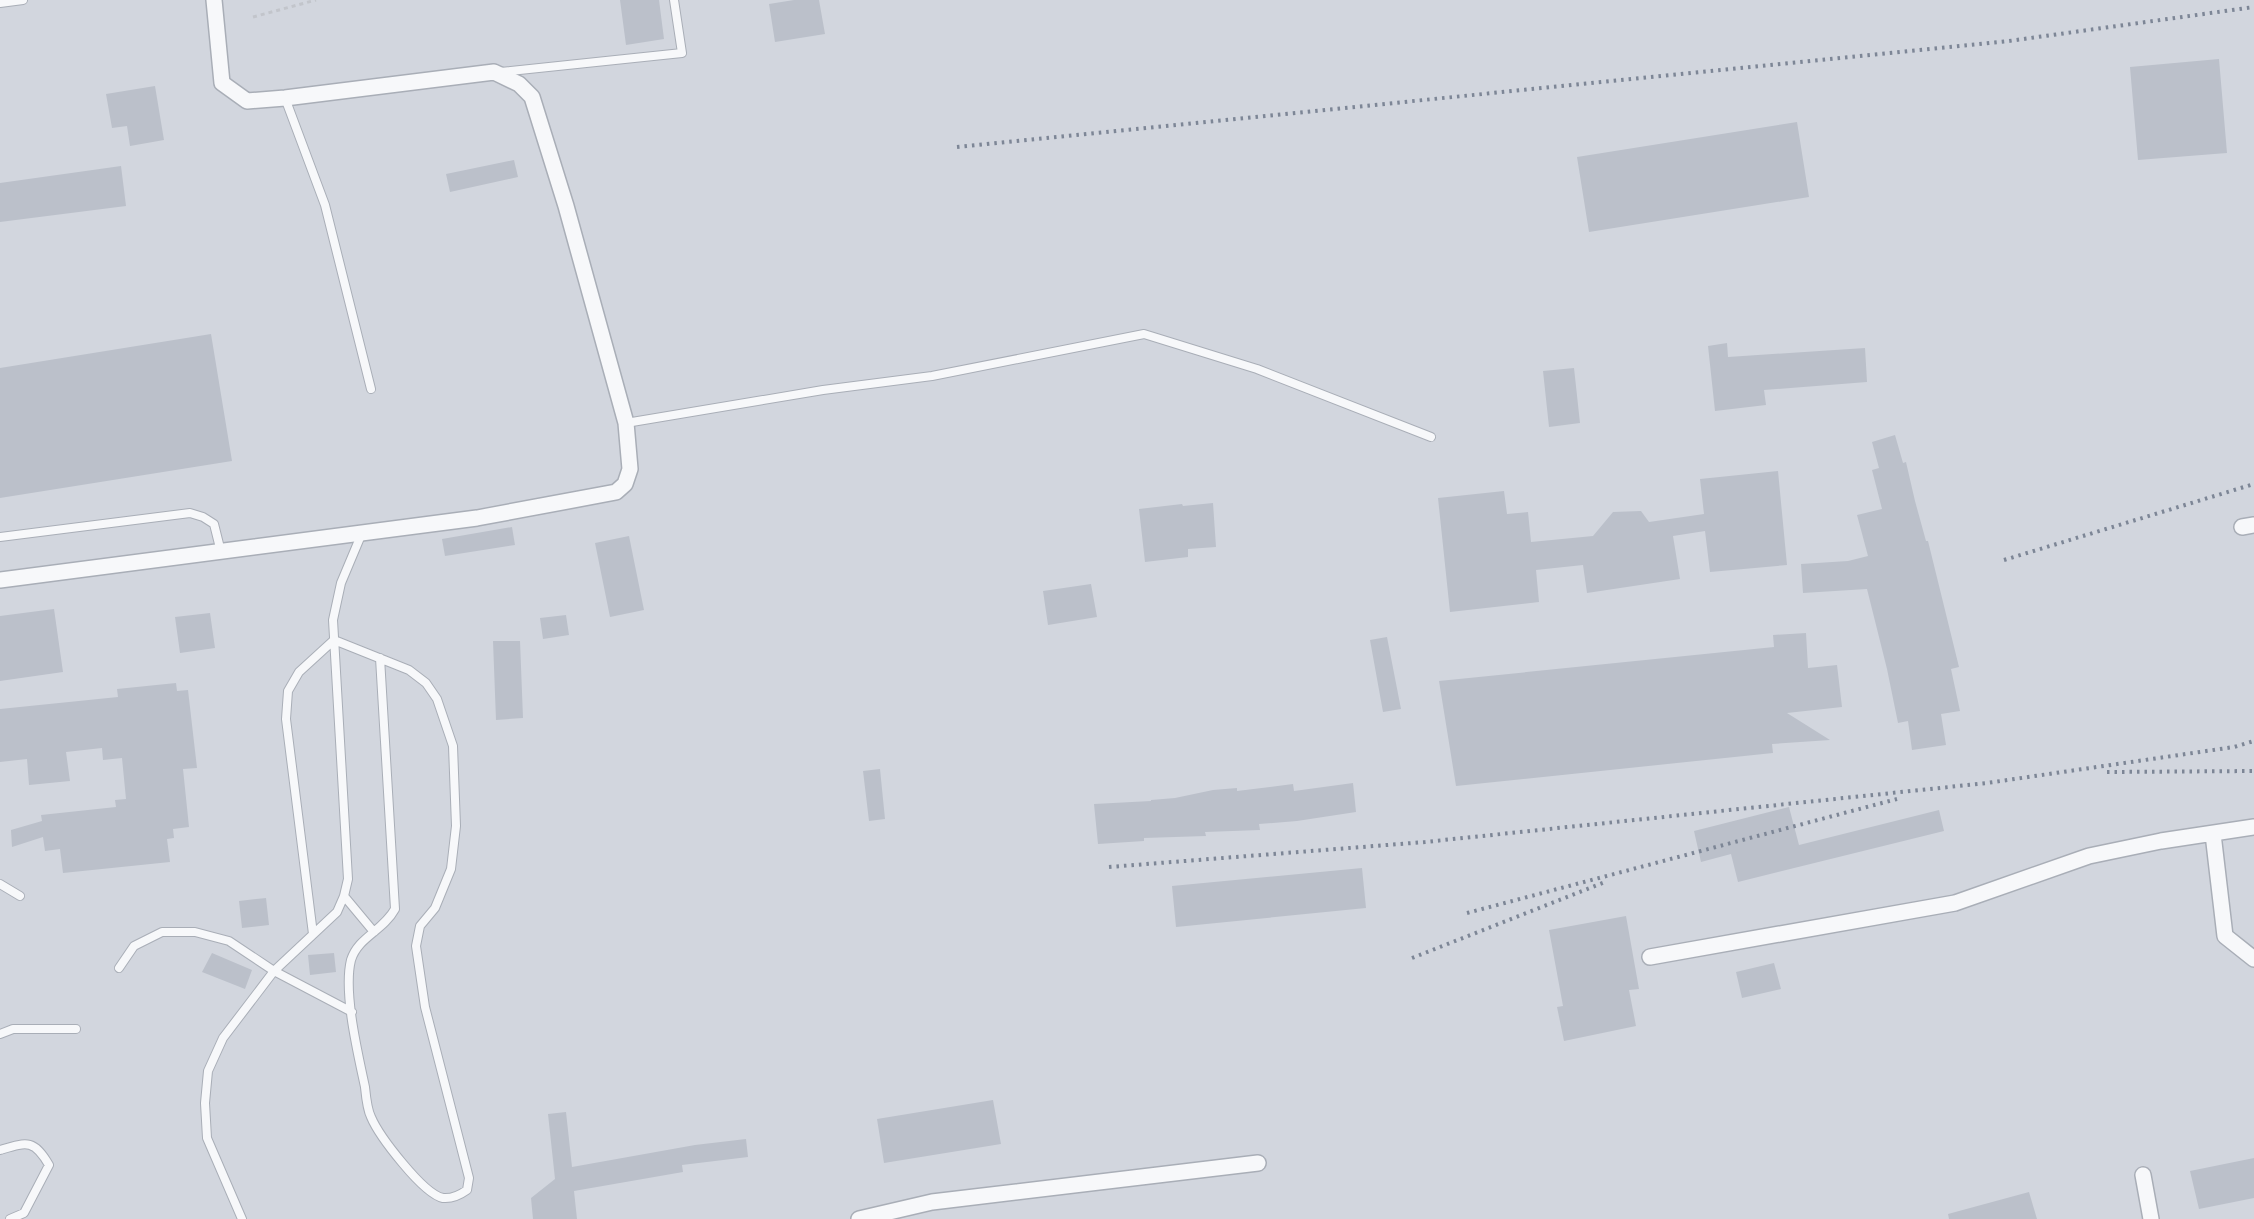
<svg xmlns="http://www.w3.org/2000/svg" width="2254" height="1219" font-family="'Open Sans',sans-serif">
<rect width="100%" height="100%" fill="#e4e7ec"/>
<!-- built -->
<path fill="#d2d6de" d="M0,0H2254V1219H0Z"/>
<!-- building -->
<path fill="#bbc0ca" d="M620,0H659L664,39L626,45Z
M794,0H819L825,34L775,42L769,4Z
M2219,59L2227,153L2138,160L2130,67Z
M155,86L164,140L130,146L127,126L112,128L106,94Z
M1797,122L1809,197L1589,232L1577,157Z
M514,160L518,177L450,192L446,174Z
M121,166L126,206L0,222V183Z
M211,334L232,461L0,498V368Z
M1727,343L1728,357L1865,348L1867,382L1764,390L1766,405L1715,411L1708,346Z
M1574,368L1580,423L1549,427L1543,371Z
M1895,435L1903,463L1906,462L1915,501L1926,541H1928L1959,667L1951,669L1960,711L1941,714L1946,745L1912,750L1908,721L1898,723L1887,669L1867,589L1803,593L1801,564L1848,561L1868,556L1857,515L1882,509L1872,470L1879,468L1872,442Z
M1778,471L1787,565L1710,572L1705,531L1673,536L1680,579L1587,593L1583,565L1536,570L1539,602L1450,612L1438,498L1504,491L1507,514L1528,512L1531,542L1593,536L1613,512L1641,511L1649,522L1704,514L1700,479Z
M1213,503L1216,547L1188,549V557L1145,562L1139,509L1182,504L1183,506Z
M512,527L515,545L445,556L442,539Z
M629,536L644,610L610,617L595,543Z
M1091,584L1097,617L1048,625L1043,591Z
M54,609L63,672L0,681V616Z
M210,613L215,648L180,653L175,617Z
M566,615L569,635L543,639L540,618Z
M1806,633L1808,668L1837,665L1842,707L1787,713L1830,740L1772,744L1773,753L1456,786L1439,681L1774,647L1773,635Z
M1387,637L1401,709L1383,712L1370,640Z
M493,641H520L523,718L496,720Z
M176,683L177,691L188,690L197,768L183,769L189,827L173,829L174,838L167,839L170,862L63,873L60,849L45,851L43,837L12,847L11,830L42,821L41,815L116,807L115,800L126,799L122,758L103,760L102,748L66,752L70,781L29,785L27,759L0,762V709L118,697L117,689Z
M880,769L885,819L869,821L863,771Z
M1353,783L1356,812L1297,821L1259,824L1260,830L1205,832L1206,836L1144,838V841L1098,844L1094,804L1151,801V800L1175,798L1213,790L1237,788V791L1293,784L1294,791Z
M1789,807L1799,845L1939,810L1944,831L1738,882L1731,854L1701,862L1694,831Z
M1362,868L1366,908L1176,927L1172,886Z
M266,898L269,925L242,928L239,901Z
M1626,916L1639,989L1629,990L1636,1026L1564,1041L1557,1007L1563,1006L1549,930Z
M212,953L252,970L245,989L202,972Z
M334,953L336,972L310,975L308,955Z
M1774,963L1781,989L1742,998L1736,972Z
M993,1100L1001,1144L884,1163L877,1119Z
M566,1112L572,1167L695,1145L746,1139L748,1157L682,1165L683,1172L574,1191L577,1219H533L531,1198L555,1179L548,1114Z
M2254,1158V1198L2199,1209L2190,1171Z
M2029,1192L2037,1219H1949L1948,1214Z"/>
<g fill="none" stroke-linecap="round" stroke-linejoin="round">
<!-- service casing -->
<g stroke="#a9aeb7" stroke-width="10">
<path id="service" d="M0,3L23,0
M501,72L682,53L674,0
M285,98L325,205L371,389
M626,423L823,390L932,376L1144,334L1257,369L1431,437
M0,537L190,513L203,517L214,524L221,552
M0,884L20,896
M344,896L374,932
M313,934L286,719L288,691L299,672L334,640L409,670L426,683L437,699L453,746L456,826L451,869L435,908L420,926L416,946L425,1007L469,1178L467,1190C460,1195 453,1199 443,1198C423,1194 379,1136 371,1117C367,1109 366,1097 365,1087C358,1054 343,992 351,960C358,937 383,931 395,909L380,658
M119,968L134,946L162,932H195L229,941L274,971L352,1012
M0,1034L13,1029H76
M0,1150C27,1142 34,1139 49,1165L24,1213L10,1219
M242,1219L207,1138L205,1103L208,1071L223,1038L274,971L337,912L344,896L348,879L333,620L341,583L362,533"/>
</g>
<!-- minor casing -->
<g stroke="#a9aeb7" stroke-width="18">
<path id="minor" d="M2242,527L2254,525
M0,580L477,518L616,492L625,484L630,469L626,423L566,206L532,97L519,84L494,72L285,98L247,101L222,83L214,0
M2213,834L2225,936L2254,959
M1650,957L1955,903L2089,856L2161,841L2254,827
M2143,1175L2151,1219
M859,1219L932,1202L1258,1163"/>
</g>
<!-- path -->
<path stroke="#c2c5cb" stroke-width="3" stroke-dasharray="4 4" stroke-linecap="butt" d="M253,17L316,0"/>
<!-- service -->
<use href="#service" stroke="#f7f8fa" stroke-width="8"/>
<!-- minor -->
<use href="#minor" stroke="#f7f8fa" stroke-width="15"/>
<!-- rail -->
<path stroke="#7d8696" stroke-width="4" stroke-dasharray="2.5 5" stroke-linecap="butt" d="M957,147L2009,41L2254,7
M2004,560L2254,484
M2107,772L2254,771
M1109,867L1425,842L1987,783L2234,747L2254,741
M1467,913L1897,799
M1412,958L1605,882"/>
</g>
</svg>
